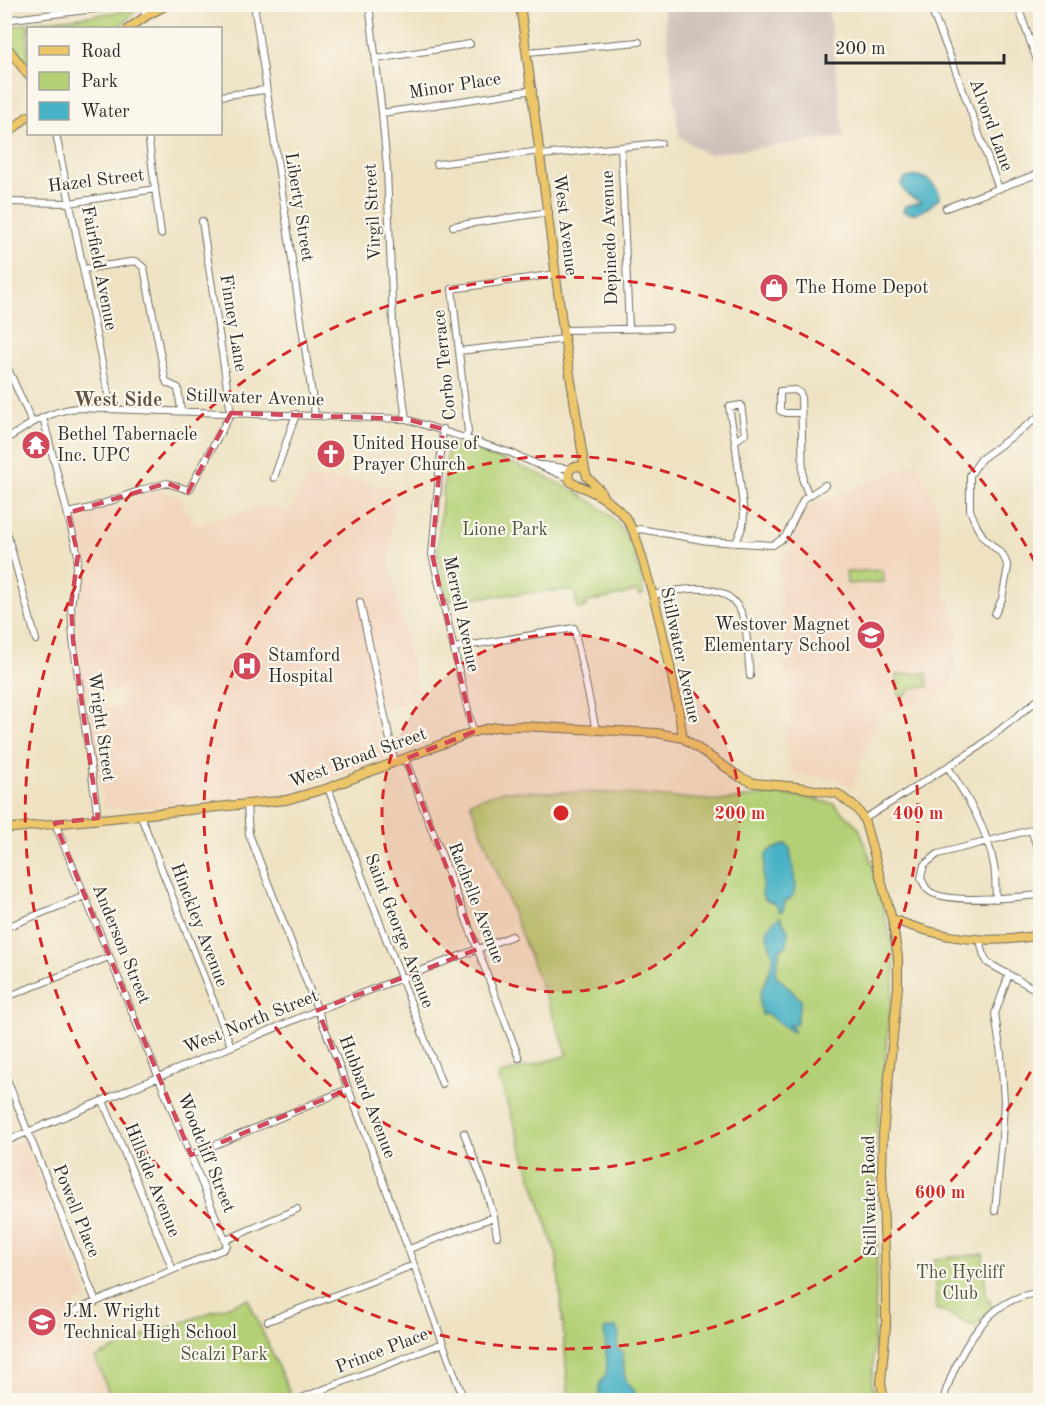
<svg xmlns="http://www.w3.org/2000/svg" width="1045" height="1405" font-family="'Old Standard TT',serif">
<rect width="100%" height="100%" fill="#fbf7ec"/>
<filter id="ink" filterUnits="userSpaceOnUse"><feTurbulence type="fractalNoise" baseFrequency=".0167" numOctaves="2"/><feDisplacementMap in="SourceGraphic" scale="12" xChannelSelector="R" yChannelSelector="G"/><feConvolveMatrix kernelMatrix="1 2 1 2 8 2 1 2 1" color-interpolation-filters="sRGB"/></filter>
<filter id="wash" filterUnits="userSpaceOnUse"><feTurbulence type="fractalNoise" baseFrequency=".008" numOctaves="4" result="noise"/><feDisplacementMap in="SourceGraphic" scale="24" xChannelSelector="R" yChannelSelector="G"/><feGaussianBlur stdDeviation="1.35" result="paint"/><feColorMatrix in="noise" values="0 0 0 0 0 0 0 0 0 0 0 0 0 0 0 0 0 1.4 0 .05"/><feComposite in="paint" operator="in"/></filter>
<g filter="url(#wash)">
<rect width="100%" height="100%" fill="#eee2c3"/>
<!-- built -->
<path fill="#f2d5be" d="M917,463L939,512L944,591L958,625L955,670L950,690L877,717V722L873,727L853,788L835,779L789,773L785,727H790L778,563L784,559L809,506Z
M308,477L396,487L389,564L420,701L376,710L386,753L384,761L312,785L264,796L123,810L104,807L88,711L123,705L120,690L85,696L77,642V599L85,561L83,546L77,524L80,517L119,506L140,496L163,490L180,497L186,513L192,516L193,523L197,524L259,508L275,507L289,513Z
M24,1139L88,1299L73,1305L112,1400H5L4,1148Z"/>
<!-- industrial -->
<path fill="#cfc1ba" d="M663,5H828L844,137L706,154L679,136Z"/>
<!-- green -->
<path fill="#b4d076" stroke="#707e50" stroke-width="1.5" d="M133,10V14L117,28H28V68L5,37V27Z
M457,444C504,460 598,490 625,533C636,550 640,575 644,594L639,596L637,591L585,603L586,607L578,609L574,591L565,590L447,600L437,551L447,452Z
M883,570L884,582L847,584L846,572Z
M927,673L928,687L912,688L906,695L899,696L897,675Z
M503,791L612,793L720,801L772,794L806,797L834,804L859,828L871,861L882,904L893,951L895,969L876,1141L875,1188L878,1244L872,1383L876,1400H569L557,1256L498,1075L568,1055L470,802Z
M983,1254L986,1294L993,1308L974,1327L949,1314L936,1309L934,1259Z
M248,1299L293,1400H112L95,1358L139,1338Z"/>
<!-- water -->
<path fill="#48b2c6" stroke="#3a6e78" stroke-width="1.5" d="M918,176C929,178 936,186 940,195L939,198C929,208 917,218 903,211L905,206L921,202C912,197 904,195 901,184L906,178Z
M786,844L790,849L796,888L792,897L785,902L783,910L780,912L776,905L764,899L762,894L763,874L766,855L769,851Z
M780,917L788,930L787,945L780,950L775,974L801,1000L796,1025H787L793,1028L794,1032L790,1031L767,1014L762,1015C762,1011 760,1008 760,1005C757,992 772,972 773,958C774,948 766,945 767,930L774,921Z
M616,1327L619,1334L617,1349L622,1351C625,1360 622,1371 626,1380C629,1388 636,1392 639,1400H604L599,1394V1385L606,1374L607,1361L604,1330Z"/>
</g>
<g filter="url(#ink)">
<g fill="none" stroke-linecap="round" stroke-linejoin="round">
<!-- minor casing -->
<g stroke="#6f6b60" stroke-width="8">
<path id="minor" d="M254,4L315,415
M369,4L382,113L387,169L393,325L406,419
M929,4L954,66L999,189
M1017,4L1040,69
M133,7L141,8L148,15
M4,20L136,4
M527,52L639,42
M376,59L470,44
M220,96L265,90
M382,113L533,90
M56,134L111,408
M148,134L161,234
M621,147L629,328
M541,155L661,143
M437,164L541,151
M4,202L70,203L155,189
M946,208L1040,173
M453,226L549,212
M84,269L136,261L144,268L165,378L167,383L178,388L181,411
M563,330L669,328
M459,351L565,339
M4,360L32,422
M801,413H786L780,411V391L795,390L800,393L801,395L803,481L809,496
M43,417L78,555L71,606L73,640L98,818
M443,429L432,554L473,732
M466,437L468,432L452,289L556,274
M4,441C28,425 47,412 76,408L406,419L511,453L569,478
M735,441L729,407L741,405L745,434L735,441L744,514L743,525L736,543
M542,465L571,469
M274,478L296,414
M68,513L91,508L144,489L167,483L189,490L231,413L202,221
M4,522L36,640
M633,531L640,529L708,541L773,545L785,537L804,499L825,485
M653,595C688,587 736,578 745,625C748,641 748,659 750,676
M360,602L395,763
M995,614L1002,599L1008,567L1003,555L984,538L977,527L970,510V475L981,459L1040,416
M454,648L574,628L596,730
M405,759L519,1058
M948,767C967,797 988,830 994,866C996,876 995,888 996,899
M328,788L442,1084
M247,805L249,834L362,1124L464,1400
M140,814L231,1046
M864,819L976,749L1040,698
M55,823L227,1245L224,1249L76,1310
M1039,852L1031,830L938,854L924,865L921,878C923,882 925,887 928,890C943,905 1019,897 1040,895
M4,928L85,896
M980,940L984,956L988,963L1040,992
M4,998L109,957
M4,1072L96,1302
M103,1101L173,1270
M464,1133L484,1184L494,1217
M4,1142L318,1010L512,936
M191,1155L348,1089
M995,1211L1002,1138L1004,1101L1001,1054L995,1014L1009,974
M226,1240L297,1209
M409,1249L494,1217L497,1236
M268,1321L414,1265
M299,1399L443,1343
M943,1400C957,1355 986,1296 1040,1293"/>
</g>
<!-- major casing -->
<g stroke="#6f6b60" stroke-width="10">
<path id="major" d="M520,4L563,330L585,470
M129,28L148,15L169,4
M4,43L28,75
M4,137L28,116
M587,477L585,470L581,466L573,467C567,472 567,478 572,483C591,490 611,500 625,517C636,532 640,551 645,568C662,623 674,681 683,738
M587,477L600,490L604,498
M4,829L286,800L328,788L473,732L496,727L521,726L657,733L683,738L740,777L754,783L798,787L838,794L857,809L864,819L892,919L898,957V987L883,1134L882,1171L886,1283V1325L881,1383L884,1400
M892,919C943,939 987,945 1040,935"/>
</g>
<!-- minor -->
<use href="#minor" stroke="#fff" stroke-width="6"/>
<!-- major -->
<use href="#major" stroke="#ecc669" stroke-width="8"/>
</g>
</g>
<!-- marked area -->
<path fill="none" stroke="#d1495b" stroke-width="4.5" stroke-dasharray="12 8" stroke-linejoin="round" d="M231,413L406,419L443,429L432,554L473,732L405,759L478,949L318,1010L348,1089L191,1155L55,823L98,818L73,640L71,606L78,555L68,513L167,483L188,492Z"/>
<!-- distance rings -->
<circle cx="561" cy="813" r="179" fill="#d62828" fill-opacity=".12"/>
<g fill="none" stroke="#d62828" stroke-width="3" stroke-dasharray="10 8">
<circle cx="561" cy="813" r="179"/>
<circle cx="561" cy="813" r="357"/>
<path d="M1039 1056A536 536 0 1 1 1039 570"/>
</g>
<!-- icons -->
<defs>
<g id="shop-disc" transform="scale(1.5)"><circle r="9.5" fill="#d1495b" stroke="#fbf7ec"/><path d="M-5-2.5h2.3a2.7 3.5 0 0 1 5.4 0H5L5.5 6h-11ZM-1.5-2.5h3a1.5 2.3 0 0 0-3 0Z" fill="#fff"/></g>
<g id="temple-disc" transform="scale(1.5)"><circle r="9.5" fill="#d1495b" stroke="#fbf7ec"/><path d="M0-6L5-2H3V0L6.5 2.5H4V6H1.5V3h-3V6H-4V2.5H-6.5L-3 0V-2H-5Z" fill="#fff"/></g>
<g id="church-disc" transform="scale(1.5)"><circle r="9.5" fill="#d1495b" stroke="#fbf7ec"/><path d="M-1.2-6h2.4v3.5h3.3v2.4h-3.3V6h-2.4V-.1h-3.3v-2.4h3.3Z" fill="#fff"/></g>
<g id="school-disc" transform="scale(1.5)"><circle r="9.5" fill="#d1495b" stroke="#fbf7ec"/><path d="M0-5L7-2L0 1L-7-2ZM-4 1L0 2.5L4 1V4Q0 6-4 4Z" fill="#fff"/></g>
<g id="hospital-disc" transform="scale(1.5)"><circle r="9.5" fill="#d1495b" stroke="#fbf7ec"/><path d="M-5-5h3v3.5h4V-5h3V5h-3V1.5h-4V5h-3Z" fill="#fff"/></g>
</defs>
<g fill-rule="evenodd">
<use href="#shop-disc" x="774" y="288"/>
<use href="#temple-disc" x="36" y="445"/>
<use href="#church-disc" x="331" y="454"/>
<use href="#school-disc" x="871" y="635"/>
<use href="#hospital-disc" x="247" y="666"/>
<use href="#school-disc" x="42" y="1322"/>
</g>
<g text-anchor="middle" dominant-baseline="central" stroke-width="4.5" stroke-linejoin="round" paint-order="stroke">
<!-- street labels -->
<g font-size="18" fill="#2b2b2b" stroke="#fbf7ec">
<text transform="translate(455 86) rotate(-9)">Minor Place</text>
<text transform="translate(991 125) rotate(70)">Alvord Lane</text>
<text transform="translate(96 181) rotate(-7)">Hazel Street</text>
<text transform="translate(299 207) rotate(81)">Liberty Street</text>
<text transform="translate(373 212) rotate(-93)">Virgil Street</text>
<text transform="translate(565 225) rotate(83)">West Avenue</text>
<text transform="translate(610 238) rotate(-92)">Depinedo Avenue</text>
<text transform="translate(99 268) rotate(79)">Fairfield Avenue</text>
<text transform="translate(233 323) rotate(81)">Finney Lane</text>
<text transform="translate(445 365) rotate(-96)">Corbo Terrace</text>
<text transform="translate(255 398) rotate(2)">Stillwater Avenue</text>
<text transform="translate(461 614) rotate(78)">Merrell Avenue</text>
<text transform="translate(680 655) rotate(78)">Stillwater Avenue</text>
<text transform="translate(101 727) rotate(82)">Wright Street</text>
<text transform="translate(358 758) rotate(-20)">West Broad Street</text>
<text transform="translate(476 903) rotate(69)">Rachelle Avenue</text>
<text transform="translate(199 925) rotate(69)">Hinckley Avenue</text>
<text transform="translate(399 931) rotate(69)">Saint George Avenue</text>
<text transform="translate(121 944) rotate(68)">Anderson Street</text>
<text transform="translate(251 1022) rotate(-22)">West North Street</text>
<text transform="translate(367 1097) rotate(69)">Hubbard Avenue</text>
<text transform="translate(206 1153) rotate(68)">Woodcliff Street</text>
<text transform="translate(152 1180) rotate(68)">Hillside Avenue</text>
<text transform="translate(870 1196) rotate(-91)">Stillwater Road</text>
<text transform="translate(76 1211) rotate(68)">Powell Place</text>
<text transform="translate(382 1351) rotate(-21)">Prince Place</text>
</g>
<!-- poi labels -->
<g font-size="18" fill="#2b2b2b" stroke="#fbf7ec" text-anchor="start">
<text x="795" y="288">The Home Depot</text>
<text x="57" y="435">Bethel Tabernacle<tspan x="57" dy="21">Inc. UPC</tspan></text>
<text x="352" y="444">United House of<tspan x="352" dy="21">Prayer Church</tspan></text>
<text x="850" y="625" text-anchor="end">Westover Magnet<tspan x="850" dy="21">Elementary School</tspan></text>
<text x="268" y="656">Stamford<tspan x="268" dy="21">Hospital</tspan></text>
<text x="63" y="1312">J.M. Wright<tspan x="63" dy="21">Technical High School</tspan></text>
</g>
<!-- park labels -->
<g font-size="18" fill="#4d543e" stroke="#fbf7ec">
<text x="505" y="530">Lione Park</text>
<text x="960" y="1273">The Hycliff<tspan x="960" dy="21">Club</tspan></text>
<text x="224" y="1355">Scalzi Park</text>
</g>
<!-- neighbourhood labels -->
<g font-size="20" font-weight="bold" fill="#635341" stroke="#fbf7ec">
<text x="118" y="401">West Side</text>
</g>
</g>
<circle cx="561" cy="813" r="9" fill="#d62828" stroke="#fbf7ec" stroke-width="3"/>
<g font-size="18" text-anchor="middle" font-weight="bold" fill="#d62828" stroke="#fbf7ec" stroke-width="4.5" stroke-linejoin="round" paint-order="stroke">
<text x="740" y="819">200 m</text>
<text x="918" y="819">400 m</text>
<text x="940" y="1198">600 m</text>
</g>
<!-- margin -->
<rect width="1045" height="1405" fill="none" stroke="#fbf7ec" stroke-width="24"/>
<!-- legend -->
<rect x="27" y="27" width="195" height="108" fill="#fbf7ec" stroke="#a8a59f" stroke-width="1.5"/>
<rect x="39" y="46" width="30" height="9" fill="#ecc669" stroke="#a8a59f" stroke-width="1.5"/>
<text x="81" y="57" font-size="18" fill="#2b2b2b">Road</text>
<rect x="39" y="72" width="30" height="18" fill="#b4d076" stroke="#a8a59f" stroke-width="1.5"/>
<text x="81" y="87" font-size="18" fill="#2b2b2b">Park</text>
<rect x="39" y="102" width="30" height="18" fill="#48b2c6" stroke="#a8a59f" stroke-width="1.5"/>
<text x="81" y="117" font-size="18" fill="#2b2b2b">Water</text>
<!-- scale -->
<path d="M826 54v9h178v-9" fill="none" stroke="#2b2b2b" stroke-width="3"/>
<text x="835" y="54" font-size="18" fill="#2b2b2b" stroke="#fbf7ec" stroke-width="4.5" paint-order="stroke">200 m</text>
</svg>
